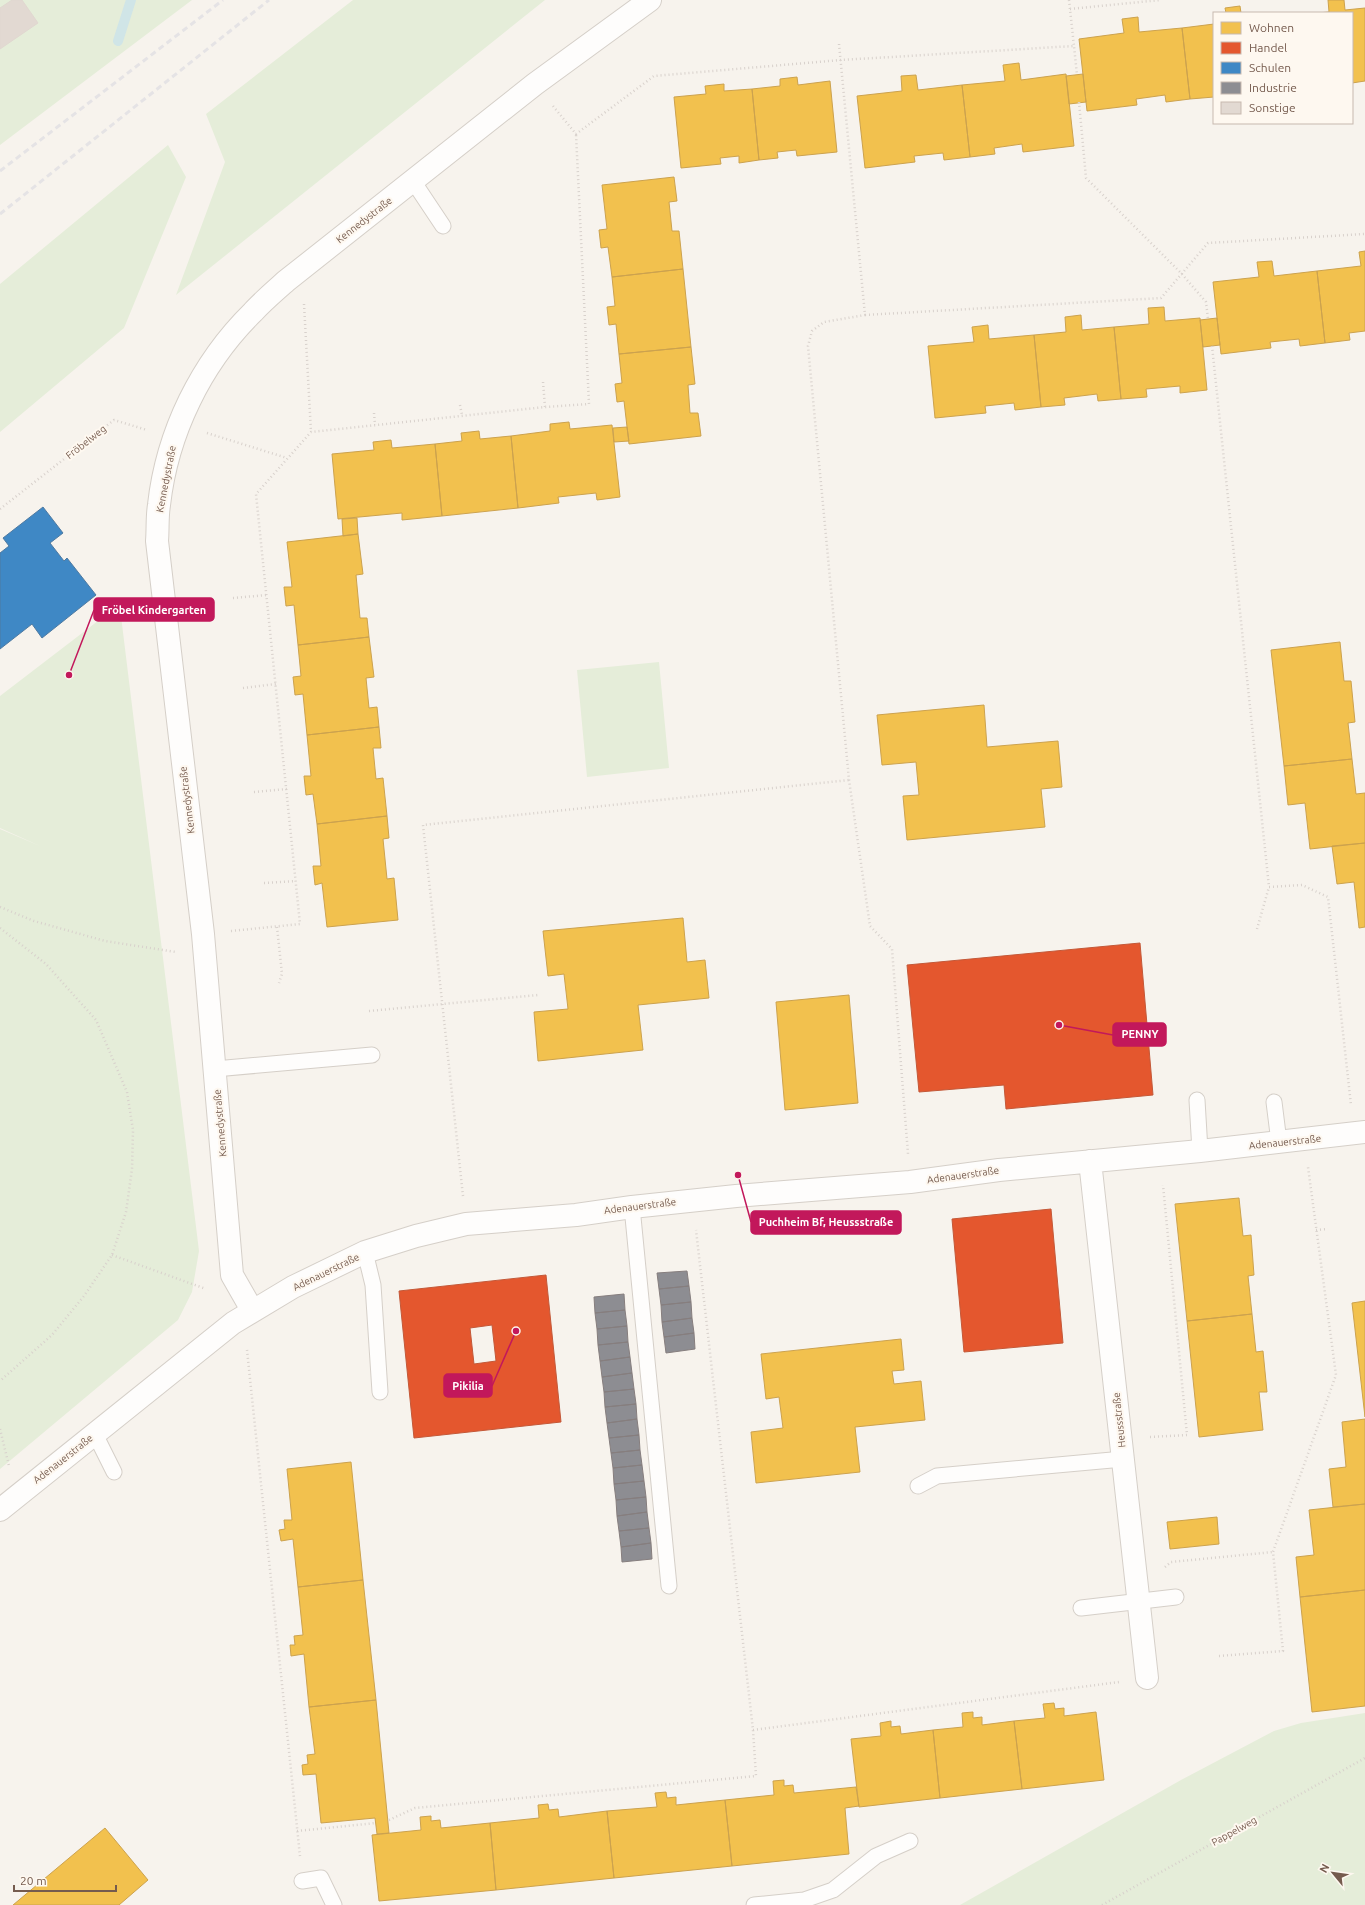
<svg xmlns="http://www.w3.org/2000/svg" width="1365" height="1905" font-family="Ubuntu,sans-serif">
<rect width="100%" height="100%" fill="#f7f3ed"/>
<!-- green -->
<path fill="#e5edd9" d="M0,0H192L0,145Z
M353,0H545L176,295L225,162L206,114Z
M168,145L186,177L124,328L0,432V284Z
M107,614L121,616L199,1251L192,1292L178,1320L0,1469V829L40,846L0,828V696Z
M659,662L669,768L587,777L577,670Z
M1365,1713V1905H960L1181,1780L1274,1731L1301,1723Z"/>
<!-- homes -->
<path fill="#f2c14e" stroke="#cca24e" d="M1328,0H1344L1345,10L1365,8V81L1352,83V13H1317L1329,12Z
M1240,6L1241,13H1226L1225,8Z
M1138,17L1139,32L1182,28L1190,99L1166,102L1165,95L1136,99L1137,105L1087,111L1079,39L1124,33L1122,19Z
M1214,24V97L1190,99L1182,28Z
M1019,63L1021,80L1066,74L1074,146L1023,152L1022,144L994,148L995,154L970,157L962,85L1005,81L1003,65Z
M1083,74L1086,102L1069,104L1066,76Z
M916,75L918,90L962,85L970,157L944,160L943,153L914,156L915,162L865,168L857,96L902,91L901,76Z
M797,77L798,85L830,81L837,152L797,156L796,150L777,152L778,158L759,160L752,89L780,86V79Z
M724,84V91L752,89L759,160L739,163V156L720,158L721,164L681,168L674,97L706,94L705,86Z
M674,177L677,201L669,202L672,231H679L683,269L612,277L608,247L601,248L599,230L607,229L602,185Z
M1365,251V331L1349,333L1350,340L1325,343L1317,271L1361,266L1359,252Z
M1272,261L1274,276L1317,271L1325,343L1300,346L1299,339L1270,342L1271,348L1221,354L1213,282L1259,277L1257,262Z
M683,269L691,347L619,354L616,324L609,325L607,307L615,306L612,277Z
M1164,307L1165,321L1200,318L1207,390L1180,393V386L1146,389L1147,397L1121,399L1114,327L1149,324L1148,308Z
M1081,315L1082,330L1114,327L1121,399L1098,401L1097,394L1064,398L1065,405L1041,407L1034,335L1066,332L1065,317Z
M1217,318L1220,345L1203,347L1200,320Z
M988,325L989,339L1034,335L1041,407L1015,410L1014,403L985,406L986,413L935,418L928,346L974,342L972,327Z
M691,347L695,384L688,385L690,413H698L701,436L629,444L624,401L617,402L615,384L622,383L619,354Z
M569,422L570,429L612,425L620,497L597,500L596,493L558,497L559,503L518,508L511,436L550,431V424Z
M627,427L629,441L614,442L613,428Z
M479,431L480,439L511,436L518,508L442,516L435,444L462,441L461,433Z
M391,440L392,448L435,444L442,516L402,520V513L338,519L332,454L374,450L373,442Z
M357,518L358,534L343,536L342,519Z
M358,534L363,574L356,575L360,618H367L369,637L298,645L294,605L286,606L284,587H292L287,542Z
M369,637L374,677L366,678L369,708L377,707L379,727L307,735L303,694L295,695L293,677L301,676L298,645Z
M1340,642L1344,681H1351L1355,722L1348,723L1352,759L1284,766L1271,650Z
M984,705L987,747L1058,741L1062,787L1041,789L1045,827L907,840L903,796L919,795L916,762L882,765L877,715Z
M379,727L381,748H373L376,779L383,778L387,816L317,824L313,794L306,795L304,776H311L307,735Z
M1352,759L1356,794L1365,793V843L1310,849L1305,803L1288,805L1284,766Z
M387,816L389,838L383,839L387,879L394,878L398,920L327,927L322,883L315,885L313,866H321L317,824Z
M1365,843V927L1359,928L1354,882L1337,884L1332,846Z
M683,918L687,962L705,960L709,998L638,1005L643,1050L538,1061L534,1012L568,1009L564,974L548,976L543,931Z
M849,995L858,1103L785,1110L776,1002Z
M1239,1198L1243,1236L1251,1235L1254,1275L1248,1276L1252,1314L1187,1321L1175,1204Z
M1365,1301V1417L1352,1303Z
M1252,1314L1256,1352L1263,1351L1267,1392H1259L1263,1430L1199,1437L1187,1321Z
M901,1339L904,1370L892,1371L894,1384L921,1381L925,1420L855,1427L860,1472L756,1483L751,1432L783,1428L779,1397L766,1399L761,1354Z
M1365,1419V1504L1333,1507L1329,1469L1346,1467L1342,1422Z
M351,1462L363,1580L298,1587L293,1539L281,1541L279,1530L285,1529L284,1520H292L287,1469Z
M1365,1504V1590L1300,1597L1296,1557L1314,1555L1309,1510Z
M1217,1517L1219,1544L1170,1549L1167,1522Z
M363,1580L376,1700L309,1707L304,1654L291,1656L290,1645H295L294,1636L303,1635L298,1587Z
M1365,1590V1706L1312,1712L1300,1597Z
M376,1700L389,1833L377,1834L375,1818L321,1823L316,1774L303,1775L302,1765L308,1764L307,1755L315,1754L309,1707Z
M1054,1703L1055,1709L1064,1708V1716L1096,1712L1104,1780L1022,1789L1014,1721L1045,1718L1043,1704Z
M973,1712V1718L982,1717V1725L1014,1721L1022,1789L940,1798L933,1730L963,1727L962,1713Z
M891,1721V1727L900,1726L901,1734L933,1730L940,1798L859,1807L851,1739L881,1736L880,1723Z
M784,1780V1786L793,1785L794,1793L856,1787L859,1806L845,1808L849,1854L732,1866L725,1800L774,1795L773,1781Z
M666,1792L667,1798L676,1797V1805L725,1800L732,1866L614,1878L607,1811L657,1807L655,1793Z
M548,1804L549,1810L558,1809L559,1817L607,1811L614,1878L496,1890L490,1823L539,1818L538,1805Z
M431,1816V1821L440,1820L441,1828L490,1823L496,1890L379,1901L372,1835L421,1830L420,1817Z
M105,1828L148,1880L119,1905H13Z"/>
<!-- shops -->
<path fill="#e4572e" stroke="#c35838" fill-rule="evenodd" d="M1140,943L1153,1095L1006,1109L1004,1085L919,1092L907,965Z
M1051,1209L1063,1343L964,1352L952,1219Z
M546,1275L561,1422L414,1438L399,1291ZM492,1325L496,1361L474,1364L470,1328Z"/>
<!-- schools -->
<path fill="#3f88c5" stroke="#4f7aa1" d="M43,507L63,533L50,543L64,561L67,558L96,595L42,638L32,624L0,649V553L9,546L3,538Z"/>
<!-- industry -->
<path fill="#8d8d92" stroke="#867e7e" d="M687,1271L689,1286L659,1289L657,1273Z
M689,1286L691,1302L661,1305L659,1289Z
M624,1294L625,1310L595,1313L594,1297Z
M691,1302L692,1318L662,1322L661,1305Z
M625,1310L627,1326L597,1329L595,1313Z
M692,1318L694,1333L664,1337L662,1322Z
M627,1326L628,1342L598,1345L597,1329Z
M694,1333L695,1349L666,1353L664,1337Z
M628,1342L630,1357L600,1361L598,1345Z
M630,1357L632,1373L602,1377L600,1361Z
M632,1373L634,1389L604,1392L602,1377Z
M634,1389L636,1404L605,1407L604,1392Z
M636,1404L637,1419L607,1423L605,1407Z
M637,1419L639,1435L609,1438L607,1423Z
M639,1435L640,1450L611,1453L609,1438Z
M640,1450L642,1465L613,1468L611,1453Z
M642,1465L644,1481L614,1484L613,1468Z
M644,1481L646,1497L616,1500L614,1484Z
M646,1497L647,1512L617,1516L616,1500Z
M647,1512L649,1528L619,1531L617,1516Z
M649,1528L651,1543L621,1547L619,1531Z
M651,1543L652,1559L622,1562L621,1547Z"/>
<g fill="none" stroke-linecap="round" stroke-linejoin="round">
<!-- stream -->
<path stroke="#d0e5e7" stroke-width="10" d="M118,41L131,0"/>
</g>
<!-- building -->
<path fill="#e2d9d2" stroke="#e0d7d0" d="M12,0H22L38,23L0,49V8Z"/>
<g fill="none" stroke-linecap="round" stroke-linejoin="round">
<!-- service casing -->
<g stroke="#d5cfc8" stroke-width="17">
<path id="service" d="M413,181L443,226
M215,1069L372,1055
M1197,1100L1200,1151
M1274,1102L1279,1142
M632,1207L669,1586
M365,1252L373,1285L380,1392
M95,1434L114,1472
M918,1486L937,1476L1123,1459
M1081,1608L1176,1597
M302,1881L321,1878L334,1905
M754,1905L804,1900L833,1890L876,1856L910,1841"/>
</g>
<!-- minor casing -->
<g stroke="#d5cfc8" stroke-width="24">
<path id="minor" d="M1090,1161L1147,1678
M252,1310L232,1275L203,934L157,541C158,529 157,517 159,505C167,433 201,363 253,312C263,301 275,291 286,281L535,84L650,0
M0,1510L233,1323L293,1287L365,1252L416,1236L466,1224L576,1215L632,1207L736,1196L910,1182L999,1170L1200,1151L1365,1132"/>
</g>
<!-- path -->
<path stroke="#d8d1cc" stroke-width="2.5" stroke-dasharray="1 3" stroke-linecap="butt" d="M1069,0L1074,46
M1070,9L1160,0
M839,44L865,315L824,322L812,331L808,346L849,780L870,926L892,949L908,1154
M1079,102L1086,178L1181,273L1206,302L1208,319
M553,106L576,134L654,76L841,60L1074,46L1077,75
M304,304L311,432
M865,315L1161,298L1208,243L1365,234
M1212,346L1269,887L1302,885L1328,897L1351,1105
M543,382L545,407
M460,405L462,415
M374,413L375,425
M207,433L287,458
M0,509L114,420L147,430
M233,598L267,595
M243,688L276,684
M254,792L287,789
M264,883L296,881
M0,907L34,921L105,941L176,952
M277,927L282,974L279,983
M0,928L46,964L96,1020L127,1092L133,1130L132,1169L126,1212L112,1255L84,1296L52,1335L0,1381
M1257,929L1269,887
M231,931L300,924L256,494L311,432L545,407L589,404L576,134
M369,1011L538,995
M463,1196L423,825L849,780
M1316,1230L1328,1229
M112,1255L206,1289
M247,1350L300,1856
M0,1429L9,1466
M1150,1437L1187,1435L1163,1185
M1165,1567L1171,1562L1273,1552
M1219,1656L1283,1651L1273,1552L1336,1375L1308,1167
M753,1730L1119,1682
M389,1820L415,1808L756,1776L753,1730L696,1230
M297,1831L376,1823
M1102,1905L1365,1758"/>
<!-- service -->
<use href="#service" stroke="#fefdfc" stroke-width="15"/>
<!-- minor -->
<use href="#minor" stroke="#fefdfc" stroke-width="22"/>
<!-- rail -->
<path stroke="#e5e3e5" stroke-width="3" stroke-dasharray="6 4" stroke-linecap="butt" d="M0,171L223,0
M0,214L269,0"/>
</g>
<g text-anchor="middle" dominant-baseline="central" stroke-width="4" stroke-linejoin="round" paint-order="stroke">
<!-- street labels -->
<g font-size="10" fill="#755b4e" stroke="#fef8f0">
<text transform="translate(364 220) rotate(-38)">Kennedystraße</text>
<text transform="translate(86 442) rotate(-38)">Fröbelweg</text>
<text transform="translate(166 479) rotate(-79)">Kennedystraße</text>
<text transform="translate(187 800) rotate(-97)">Kennedystraße</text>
<text transform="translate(220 1123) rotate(-95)">Kennedystraße</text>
<text transform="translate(1285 1142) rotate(-6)">Adenauerstraße</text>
<text transform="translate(963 1175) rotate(-8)">Adenauerstraße</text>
<text transform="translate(640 1206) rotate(-7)">Adenauerstraße</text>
<text transform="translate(326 1272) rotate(-26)">Adenauerstraße</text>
<text transform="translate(1119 1420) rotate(-96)">Heussstraße</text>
<text transform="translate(63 1459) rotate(-38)">Adenauerstraße</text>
<text transform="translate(1234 1831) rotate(-29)">Pappelweg</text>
</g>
</g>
<!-- callouts -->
<path fill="none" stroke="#c2185b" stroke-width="1.5" d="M69 675L94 610M1059 1025L1113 1035M738 1175L751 1222M516 1331L492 1386"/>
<g fill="#c2185b" stroke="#fef8f0" stroke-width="1.5">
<circle cx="69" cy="675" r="4"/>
<circle cx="1059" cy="1025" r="4"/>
<circle cx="738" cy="1175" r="4"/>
<circle cx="516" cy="1331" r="4"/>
</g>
<g fill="#c2185b" stroke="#c2185b" stroke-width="1.5">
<rect x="94" y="598" width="120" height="23" rx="4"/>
<rect x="1113" y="1023" width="53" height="23" rx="4"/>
<rect x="751" y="1211" width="150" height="23" rx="4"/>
<rect x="444" y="1374" width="48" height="23" rx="4"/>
</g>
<g font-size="11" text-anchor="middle" font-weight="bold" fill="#fff">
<text x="154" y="614">Fröbel Kindergarten</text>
<text x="1140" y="1038">PENNY</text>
<text x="826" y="1226">Puchheim Bf, Heussstraße</text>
<text x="468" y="1390">Pikilia</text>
</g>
<!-- legend -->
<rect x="1213" y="12" width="140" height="112" fill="#fef8f0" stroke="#c7b9af"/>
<rect x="1221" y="22" width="20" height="12" fill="#f2c14e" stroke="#c7b9af"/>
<text x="1249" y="32" font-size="12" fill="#755b4e">Wohnen</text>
<rect x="1221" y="42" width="20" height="12" fill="#e4572e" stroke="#c7b9af"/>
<text x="1249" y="52" font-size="12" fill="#755b4e">Handel</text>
<rect x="1221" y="62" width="20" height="12" fill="#3f88c5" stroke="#c7b9af"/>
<text x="1249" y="72" font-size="12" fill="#755b4e">Schulen</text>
<rect x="1221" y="82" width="20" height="12" fill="#8d8d92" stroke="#c7b9af"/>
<text x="1249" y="92" font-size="12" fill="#755b4e">Industrie</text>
<rect x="1221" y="102" width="20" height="12" fill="#e2d9d2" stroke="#c7b9af"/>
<text x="1249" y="112" font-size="12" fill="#755b4e">Sonstige</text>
<!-- north arrow -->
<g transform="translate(1333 1873) rotate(299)" stroke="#fef8f0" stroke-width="3" paint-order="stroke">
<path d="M0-3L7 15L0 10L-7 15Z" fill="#755b4e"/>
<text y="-6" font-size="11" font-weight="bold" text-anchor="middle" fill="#755b4e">N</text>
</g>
<!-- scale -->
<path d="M14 1885v6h102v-6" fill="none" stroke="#755b4e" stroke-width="2"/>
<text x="20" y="1885" font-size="12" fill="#755b4e" stroke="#fef8f0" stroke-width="3" paint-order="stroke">20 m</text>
</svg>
